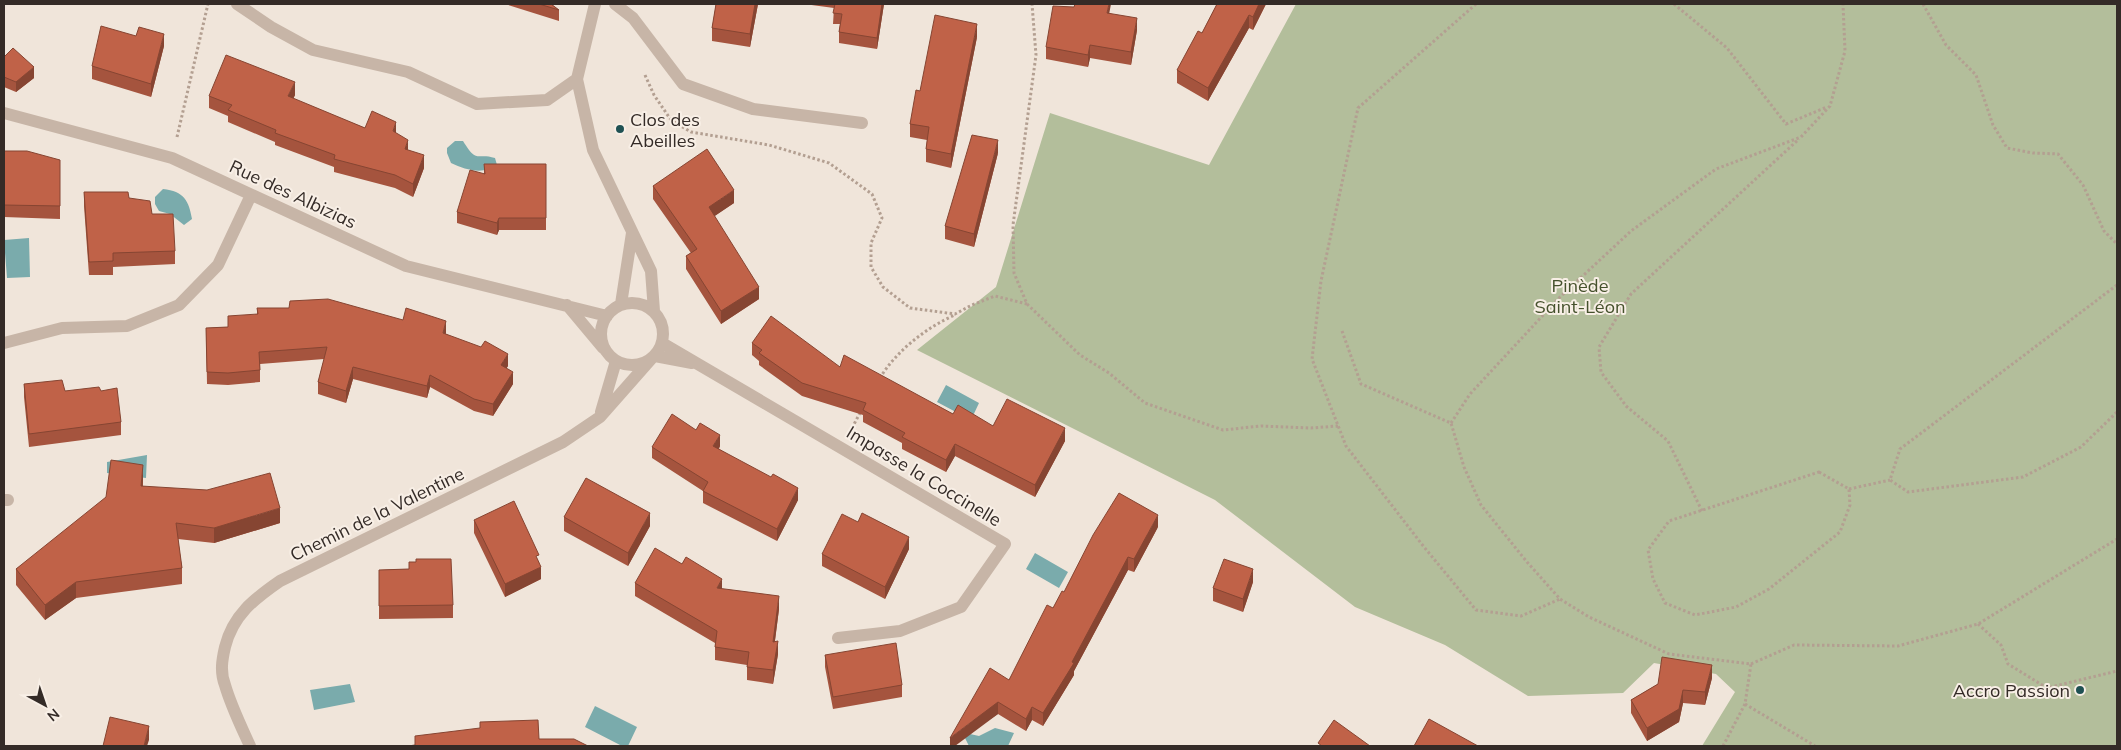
<svg xmlns="http://www.w3.org/2000/svg" width="2121" height="750" font-family="Mulish,sans-serif">
<rect width="100%" height="100%" fill="#f0e5da"/>
<!-- green -->
<path fill="#b3be9b" d="M1296,4H2117V746H1702L1735,692L1716,674L1654,663L1623,693L1528,696L1445,645L1355,607L1215,500L917,350L996,287L1050,113L1209,165Z"/>
<!-- water -->
<path fill="#7aabac" d="M455,141H463C478,165 476,152 495,158L497,165C483,175 466,170 451,163L447,153V148Z
M163,189C184,191 189,201 192,219L184,225L170,214L159,211L155,204V197Z
M29,238L30,277L7,278L4,240Z
M946,385L979,403L971,420L937,402Z
M147,455L146,478L107,473V462Z
M1035,553L1068,572L1059,588L1026,569Z
M350,684L355,702L314,710L310,690Z
M595,706L637,727L628,746H622L585,727Z
M995,728L1014,733L1008,746H969L964,736L970,734L979,736Z"/>
<g fill="none" stroke-linecap="round" stroke-linejoin="round">
<!-- path -->
<path stroke="#b39f91" stroke-width="3" stroke-dasharray="2.5 2.5" stroke-linecap="butt" d="M1476,4L1358,108L1321,281L1312,359L1346,446L1424,547L1476,610L1521,616L1560,599
M1674,4L1727,48L1786,124L1827,107
M1923,4L1946,45L1976,75L1993,125L2007,148L2033,153L2058,154L2083,185L2104,231L2117,244
M645,75L654,95L671,120L691,132L769,145L829,163L872,194L882,218L871,243V267L883,287L910,308L955,314L972,305L995,296L1027,304L1014,273L1013,225L1036,55L1032,4
M177,137L208,4
M2117,285L1900,449L1890,480L1908,492L2023,477L2081,447L2117,412
M1027,304L1080,355L1109,373L1145,403L1223,430L1261,426L1311,428L1338,426
M1342,331L1361,384L1451,423L1464,467L1481,505L1527,562L1560,599L1589,617L1669,654L1751,664
M880,378C896,351 927,327 955,315
M1451,423L1470,394L1559,298L1631,231L1716,169L1801,137L1830,106L1845,51L1843,4
M852,428L861,411
M1819,472L1849,489L1850,505L1840,532L1769,589L1736,607L1695,615L1665,603L1653,579L1648,550L1669,521Z
M1849,489L1890,480
M1702,511L1668,441L1626,406L1601,372L1599,347L1631,294L1799,139
M1978,624L2001,645L2008,664L2047,688L2117,671
M1751,664L1794,645L1898,646L1978,624L2117,539
M1745,704L1815,746
M1723,746L1745,704L1751,664"/>
<!-- minor -->
<path stroke="#c7b5a7" stroke-width="12" d="M237,4L271,27L313,50L408,72L477,104L547,100L577,79
M595,4L577,79L593,150L651,271L654,311
M615,4L633,18L683,84L753,109L862,123
M4,113L172,158L406,266L607,316
M601 334a31 31 0 1 1 62 0a31 31 0 1 1-62 0Z
M621,304L632,233
M567,305L603,348
M4,343L62,328L127,326L179,305L218,265L251,195
M662,343L1005,544L961,607L900,631L838,638
M655,356L692,363
M601,412L616,361
M4,500H8
M250,746C241,726 231,706 225,685C220,672 222,660 225,647C233,615 254,599 280,581L563,442L600,417L652,358"/>
</g>
<!-- wall -->
<path fill="#a5543e" d="M505,4H551L559,10V21Z
M716,4H758L750,47L712,41V28Z
M804,4H884L877,49L839,43V32L840,24H833L834,8Z
M1217,4H1266L1253,30L1249,28L1208,101L1177,83V70L1202,33Z
M1110,13L1137,30L1131,65L1090,58L1088,67L1046,59V47Z
M977,37L951,168L926,162V149L927,140L910,137V124L920,91Z
M164,46L151,97L92,79V66Z
M4,57L34,78L16,92L4,87Z
M295,95L293,99L365,128L396,133L408,150L424,168L413,197L395,188L334,172V167L275,145V142L228,122V116L209,108V96Z
M4,151L60,160V219L4,217Z
M998,153L974,247L945,239V226Z
M484,164H546V230H499L497,235L457,223V212L484,174Z
M653,186L734,203L714,216L759,299L721,324L686,269V256L691,253L653,199Z
M84,192L129,198L152,214L175,251V264L113,267V275H89L84,206Z
M257,308L446,334L508,366L506,368L513,384L493,416L474,411L430,387L427,398L353,379L346,403L318,394V382L324,359L260,364V382L228,385L207,384L206,328L228,327L257,314Z
M752,343L840,367L953,414L993,426L1065,441L1035,497L955,456L946,472L902,449V443L863,422V415L802,396L759,365V361L752,355Z
M24,384L65,391H101L121,422V435L29,447L24,397Z
M720,446L719,449L798,500L777,541L703,503V491L652,458V447Z
M143,480V486L280,523L214,543L178,539L182,568V584L76,598L45,620L16,585V569Z
M564,517L650,526L628,566L564,531Z
M474,520L539,562L541,579L505,597L474,533Z
M858,522L909,549L885,599L822,566V554Z
M1158,527L1134,572L1128,570L1074,671V675L1043,726L1032,720L1026,731L998,714L950,746L1009,680L1053,608L1064,592Z
M416,562L453,605V618L379,619V570L409,569Z
M1253,582L1243,612L1213,601V588Z
M635,583L722,589L779,609L775,641L778,654L773,684L747,680V665L715,660V643L635,596Z
M825,655L902,685V697L833,709L825,667Z
M1712,678L1705,705L1683,703L1679,722L1647,741L1631,713V700L1658,684Z"/>
<!-- shaded-wall -->
<path fill="#864532" d="M755,4H758L750,47V34Z
M882,4H884L877,49V38Z
M1109,4H1111L1107,25V13Z
M1259,4H1266L1253,30V17Z
M1249,15V28L1208,101V88Z
M1137,18V30L1131,65V52Z
M977,24V37L951,168V154Z
M164,34V46L151,97V84Z
M1090,45V58L1088,67V55Z
M34,67V78L16,92V82Z
M295,82V95L288,109V96Z
M396,122V134L393,131Z
M408,140V152L405,149Z
M998,140V153L974,247V234Z
M424,155V168L413,197V184Z
M734,190V203L709,220V207Z
M499,218V230L497,235V223Z
M759,287V299L721,324V311Z
M446,321V333L443,345V333Z
M508,354V366L501,377V365Z
M353,367V379L346,403V391Z
M513,372V384L493,416V404Z
M430,375V387L427,398V386Z
M1065,428V441L1035,497V485Z
M720,435V446L713,458V446Z
M955,444V456L946,472V460Z
M143,465V480L141,501V486Z
M798,488V500L777,541V529Z
M280,508V523L214,543V528Z
M650,513V526L628,566V553Z
M1158,515V527L1134,572V559Z
M909,537V549L885,599V587Z
M1128,557V570L1074,671V675L1043,726V713L1072,662Z
M541,567V579L505,597V584Z
M1253,569V582L1243,612V599Z
M722,579V592L717,588Z
M76,582V598L45,620V605Z
M779,596V609L773,655V642Z
M778,641V654L773,684V670Z
M1712,665V678L1705,705V692Z
M1683,690V703L1679,722L1647,741V728Z
M998,702V714L955,746H950V738Z
M1032,707V720L1026,731V719Z
M149,726V740L147,746H144Z"/>
<!-- building -->
<path fill="#c06248" stroke="#864532" d="M539,4H551L559,10Z
M716,4H755L750,34L712,28Z
M835,4H882L877,38L839,32L842,14L833,13Z
M1075,4H1109L1107,13L1137,18L1131,52L1090,45L1088,55L1046,47L1053,6L1074,7Z
M1217,4H1259L1253,17L1249,15L1208,88L1177,70L1198,31L1202,33Z
M935,15L977,24L951,154L926,149L929,127L910,124L916,90L920,91Z
M101,26L136,36L139,27L164,34L151,84L92,66Z
M13,48L34,67L16,82L4,77V57Z
M226,55L295,82L288,96L365,128L372,111L396,122L393,131L408,140L405,149L424,155L413,184L395,175L334,159L335,155L275,133L276,130L228,110L232,105L209,96Z
M972,135L998,140L974,234L945,226Z
M707,149L734,190L709,207L759,287L721,311L686,256L697,249L653,186Z
M4,151H27L60,160V206L4,205Z
M484,164H546V218H499L497,223L457,212L470,170L485,174Z
M84,192H128L129,198L150,201L152,214H173L175,251L113,253V261L89,262Z
M328,299L403,320L406,308L446,321L443,333L481,347L485,341L508,354L501,365L513,372L493,404L474,399L430,375L427,386L353,367L346,391L318,382L327,347L259,352L260,370L228,373L207,372L206,328L228,327V316L258,314L257,308H289L290,301Z
M771,316L840,367L844,355L953,414L958,405L993,426L1007,399L1065,428L1035,485L955,444L946,460L902,437L905,433L863,410L866,403L802,383L759,353L762,350L752,343Z
M62,380L65,391L99,387L101,391L117,388L121,422L29,434L24,384Z
M672,414L696,430L700,423L720,435L713,446L771,477L773,474L798,488L777,529L703,491L708,482L652,447Z
M111,460L143,465L141,486L207,490L270,473L280,508L214,528L176,523L182,568L76,582L45,605L16,569L106,497Z
M586,478L650,513L628,553L564,517Z
M1119,493L1158,515L1134,559L1128,557L1072,662L1074,663L1043,713L1032,707L1026,719L998,702L950,738L990,668L1009,680L1047,605L1053,608L1062,591L1064,592L1093,535Z
M514,501L539,555L536,556L541,567L505,584L474,520Z
M862,513L909,537L885,587L822,554L842,514L858,522Z
M655,548L682,564L686,557L722,579L717,588L779,596L773,642L778,641L773,670L747,667L749,652L715,647L717,631L635,583Z
M416,559H451L453,605L379,606V570L409,569V562H416Z
M1224,559L1253,569L1243,599L1213,588Z
M896,643L902,685L833,697L825,655Z
M1662,657L1712,665L1705,692L1683,690L1679,709L1647,728L1631,700L1658,684Z
M110,717L149,726L144,746H103Z
M1429,719L1478,746H1414Z
M538,720L539,739H574L588,746H408L415,745V736L480,728V722Z
M1334,720L1370,746H1322L1318,743Z"/>
<!-- markers -->
<g fill="#1f5153" stroke="#f8efe6" stroke-width="2">
<circle cx="620" cy="129" r="5"/>
<circle cx="2080" cy="690" r="5"/>
</g>
<g text-anchor="middle" dominant-baseline="central" stroke-width="4" stroke-linejoin="round" paint-order="stroke">
<!-- poi labels -->
<g font-size="18" fill="#342b27" stroke="#f8efe6" text-anchor="start">
<text x="630" y="119">Clos des<tspan x="630" dy="21">Abeilles</tspan></text>
<text x="2070" y="690" text-anchor="end">Accro Passion</text>
</g>
<!-- street labels -->
<g font-size="18" fill="#342b27" stroke="#f8efe6">
<text transform="translate(293 194) rotate(25)">Rue des Albizias</text>
<text transform="translate(924 476) rotate(31)">Impasse la Coccinelle</text>
<text transform="translate(377 514) rotate(-26)">Chemin de la Valentine</text>
</g>
<!-- park labels -->
<g font-size="18" fill="#45512c" stroke="#f8efe6">
<text x="1580" y="285">Pinède<tspan x="1580" dy="21">Saint-Léon</tspan></text>
</g>
</g>
<!-- border -->
<rect width="2121" height="750" fill="none" stroke="#342b27" stroke-width="10"/>
<!-- north arrow -->
<g transform="translate(45 705) rotate(140)" stroke="#f8efe6" stroke-width="4" paint-order="stroke">
<path d="M0-4L9 19L0 12L-9 19Z" fill="#342b27"/>
<text y="-8" font-size="14" font-weight="bold" text-anchor="middle" fill="#342b27">N</text>
</g>
</svg>
